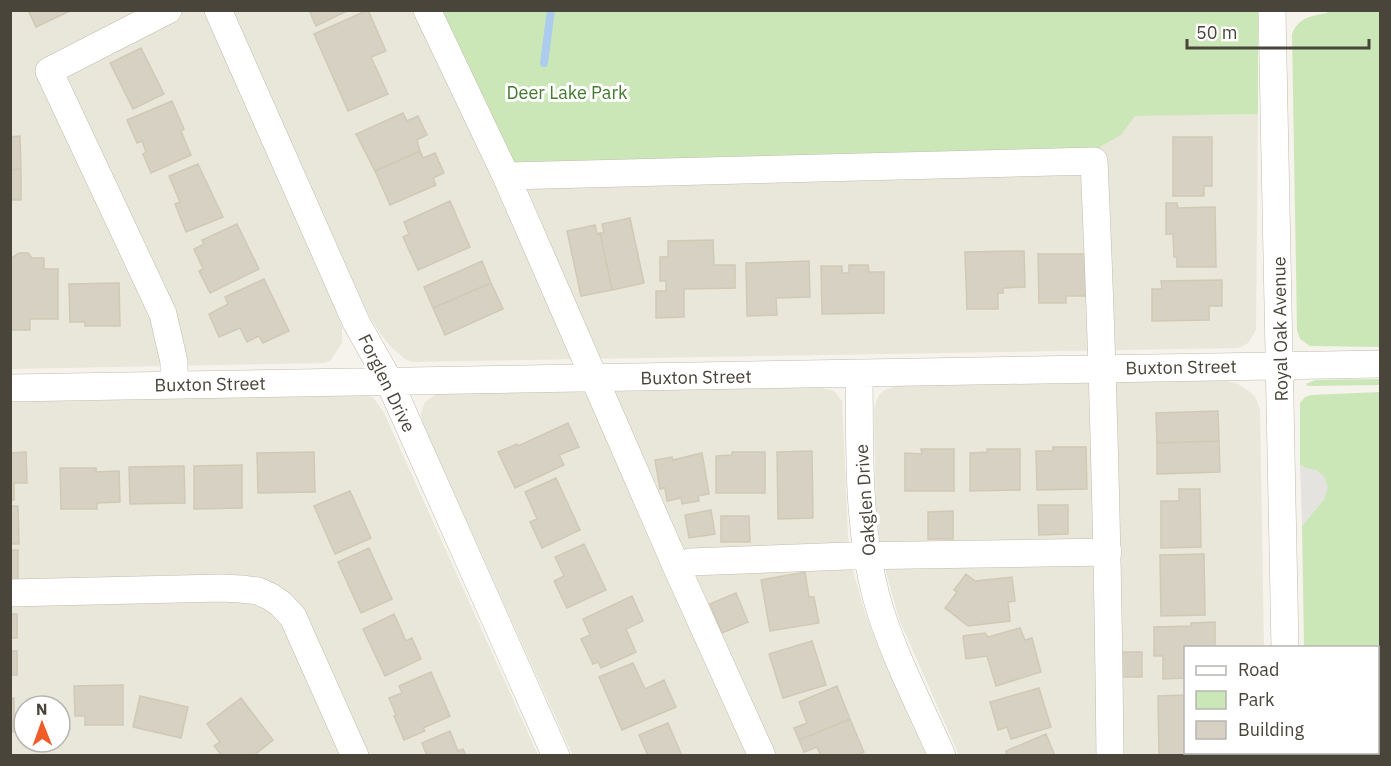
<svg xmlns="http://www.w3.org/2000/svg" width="1391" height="766" font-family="'IBM Plex Sans',sans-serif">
<rect width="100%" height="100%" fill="#f5f3ec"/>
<!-- residential -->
<path fill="#e9e6da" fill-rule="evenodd" d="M10,11H208L326,283L342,327V343L330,361L324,363L11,369Z
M232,11H427L1091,116L1258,114L1256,330L1248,343L1238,348L412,362L405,359L391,347L379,332L367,312Z
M1224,380L1238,384L1250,392L1255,397L1260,409L1264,647L1186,648V752H1266V755H959L899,619L883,561L876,512L874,408L879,395L883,391L898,385Z
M812,386L834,391L842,401L848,536L853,571L864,609L879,650L926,755L573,756L422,422L421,413L425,402L438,393Z
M348,394L373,397L384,413L538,755H11L10,402ZM24,706H60V742H24Z"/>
<!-- green -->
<path fill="#cce7b7" d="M427,11H1258V114L1135,116L1121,135L1094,150L506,176Z
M1327,11H1380V347L1310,346L1300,339L1297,330L1292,34C1299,17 1311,16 1327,13Z
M1380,379V385L1308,386L1306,384L1315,380Z
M1380,392V755H1305V752H1378V648L1304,647L1302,526L1324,499L1318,471L1305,468L1300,465V403L1305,397L1311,395Z"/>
<!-- parking -->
<path fill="#e4e3e0" d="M1300,465L1305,468L1318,471L1324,476L1328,487L1324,499L1302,526Z"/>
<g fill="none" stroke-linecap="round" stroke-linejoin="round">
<!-- stream -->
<path stroke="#acccee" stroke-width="8" d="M544,63L551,10"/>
</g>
<!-- building -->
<path fill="#d6d1c2" stroke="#d1c9b5" stroke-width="1.5" d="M28,10H72L36,27Z
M309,10H346L347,11L316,26Z
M368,10L386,51L371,57L388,94L348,111L314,34Z
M141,48L164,94L133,109L110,63Z
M172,101L184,129L181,131L191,155L151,173L143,154L146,152L142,141L137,143L127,120Z
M403,113L407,121L418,116L427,135L417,140L420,151L375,171L356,134Z
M20,136L21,169L10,170V137Z
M1173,137H1212V186H1204V196H1173Z
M420,151L423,158L435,153L444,173L433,178L436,185L390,205L375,171Z
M198,164L223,217L186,232L175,204L180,202L169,176Z
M21,169V200H10V170Z
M450,201L470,247L418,270L403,237L409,234L404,222Z
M1166,203H1177L1178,208L1215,207L1216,267H1177V257H1174L1173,234H1166Z
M630,218L644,283L612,290L600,233H604L602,224Z
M237,224L259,269L210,293L199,271L203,269L194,249L204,244L202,240Z
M595,225L597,234L600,233L612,290L581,296L567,231Z
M713,240L714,265H735V288L684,289V317L656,318V291H666V281H660V257H668V241Z
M1024,251L1025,287L1003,288V293H998V309H967L965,252Z
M19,253H28L32,258H44V269H58V319H30V330H10V259Z
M1038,254H1085L1086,296H1066V303H1039Z
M482,261L491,283L433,308L424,287Z
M809,261L810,297L776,298L777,315L747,316L746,263Z
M849,265H868L869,272H884V313L822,314L821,266H842V273H849Z
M264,279L289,331L263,343L259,336L247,342L240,328L219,337L209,314L228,304L225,297Z
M1222,280V306H1209V320L1152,321V289H1162L1161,281Z
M119,283L120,326H85V322H70L69,284Z
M491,283L503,309L445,335L433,308Z
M1218,411L1219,441L1157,443L1156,413Z
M568,423L579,447L559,455L564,465L515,488L498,452L517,444L518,446Z
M1219,441L1220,472L1157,474V443Z
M1053,447H1086L1087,489L1037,490L1036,451H1053Z
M921,449H954V491H905V453L922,454Z
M987,449H1020V490L970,491V453L987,452Z
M812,451L813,518L778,519L777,452Z
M26,452L27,483H14V500H10V453Z
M314,452L315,492L258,493L257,453Z
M732,452H765V493H716V456L732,455Z
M702,453L709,494L698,496L699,501L682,504L681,498L667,501L665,488L660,489L655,460L672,457L673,460Z
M242,465V508L194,509V466Z
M184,466L185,503L130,504L129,467Z
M60,468H96V472L119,471L120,502L97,503V509H61Z
M556,478L580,530L542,548L530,522L537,519L525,492Z
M1179,489H1200L1201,547L1161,548V501H1179Z
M350,491L371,538L335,554L314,506Z
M1038,505H1068V534L1039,535Z
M10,506H18L19,544H10Z
M711,510L715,534L689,538L685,515Z
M953,511V539H928V512Z
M721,516H749L750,542H721Z
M584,544L606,590L567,608L554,581L564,576L555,557Z
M369,548L392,599L361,613L338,562Z
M10,550H18V581H10Z
M1204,554L1205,615L1161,616L1160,555Z
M805,572L809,597H814L819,623L770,631L761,580Z
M966,574L975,581L1012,577L1015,601L1008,602L1010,621L968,626L945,608L957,592L954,590Z
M736,593L748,622L722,633L710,604Z
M632,596L643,621L626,629L636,652L601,668L598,662L593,664L581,639L590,635L583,619Z
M10,614H17V638H10Z
M394,614L406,641L412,638L421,659L385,676L363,629Z
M1215,622V648H1186V678L1163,679V656H1154V627L1191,626V623Z
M1020,628L1025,640L1032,638L1041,672L996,686L987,656L966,659L963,636L985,633L988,637Z
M812,641L826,685L783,698L769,654Z
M10,651H17V675H10Z
M1118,652H1142V677H1119Z
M633,663L645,689L664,680L676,707L622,730L599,677Z
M431,672L450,716L423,728L425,731L404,740L394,716L396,715L389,698L402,693L399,686Z
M123,685V725H85V716H75L74,686Z
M837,686L850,719L799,740L794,728L807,723L799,702Z
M1039,688L1051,727L1011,739L1007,727L998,730L990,702Z
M1186,695V752H1225V756H1159L1158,696Z
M140,696L188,707L181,738L133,727Z
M10,698H14V732H10Z
M241,698L273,740L253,756H222L214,746L220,742L207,724Z
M850,719L864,752L855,756H821L817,747L804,752L799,740Z
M668,723L682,756H648L639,735Z
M450,731L458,751L463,749L466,756H427L422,743Z
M1046,734L1055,756H1007L1006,751Z"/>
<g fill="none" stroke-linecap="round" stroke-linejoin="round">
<!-- minor casing -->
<g stroke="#c1bcaf" stroke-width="28">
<path id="minor" d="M168,10L49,71L163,314L174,362V384
M218,10L356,322L389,381L556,756
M427,10L506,176L677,568L762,756
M1272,10L1285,648
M506,176L1094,161C1103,359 1108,557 1110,756
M859,374C860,448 857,523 876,596C891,651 919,703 942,756
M10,388L1380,364
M677,568L690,562L848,556L1108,552
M10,593L221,588L241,589L258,591L271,597L281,604L293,617L355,756
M1287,752V756"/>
</g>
<!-- minor -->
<use href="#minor" stroke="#fff" stroke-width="27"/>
</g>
<g text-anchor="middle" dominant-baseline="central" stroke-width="6" stroke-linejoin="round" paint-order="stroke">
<!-- park labels -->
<g font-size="18" fill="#437a2e" stroke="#fff">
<text x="567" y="92">Deer Lake Park</text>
</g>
<!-- street labels -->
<g font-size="18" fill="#4a453a" stroke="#fff">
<text transform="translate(1280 329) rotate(-91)">Royal Oak Avenue</text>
<text transform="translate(1181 367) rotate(-1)">Buxton Street</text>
<text transform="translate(696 377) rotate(-1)">Buxton Street</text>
<text transform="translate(387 383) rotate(64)">Forglen Drive</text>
<text transform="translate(210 384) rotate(-1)">Buxton Street</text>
<text transform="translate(865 500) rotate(-94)">Oakglen Drive</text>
</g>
</g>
<!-- border -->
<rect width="1391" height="766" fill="none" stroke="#4a453a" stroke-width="24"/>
<!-- legend -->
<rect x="1184" y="646" width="195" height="108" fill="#ffffff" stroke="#b7b5b0" stroke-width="1.5"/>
<rect x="1196" y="666" width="30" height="9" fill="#ffffff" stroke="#b7b5b0" stroke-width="1.5"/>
<text x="1238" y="676" font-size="18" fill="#4a453a">Road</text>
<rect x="1196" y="691" width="30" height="18" fill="#cce7b7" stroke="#b7b5b0" stroke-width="1.5"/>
<text x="1238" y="706" font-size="18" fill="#4a453a">Park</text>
<rect x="1196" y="721" width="30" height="18" fill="#d6d1c2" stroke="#b7b5b0" stroke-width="1.5"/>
<text x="1238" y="736" font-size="18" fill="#4a453a">Building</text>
<!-- north arrow -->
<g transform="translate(42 724) rotate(359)"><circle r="28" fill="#ffffff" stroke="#b7b5b0" stroke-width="1.5"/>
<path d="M0-4.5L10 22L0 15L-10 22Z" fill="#f05b28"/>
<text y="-9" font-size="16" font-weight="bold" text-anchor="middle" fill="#4a453a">N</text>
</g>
<!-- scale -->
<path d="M1187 39v9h182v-9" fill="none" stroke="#4a453a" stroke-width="3"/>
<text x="1196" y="39" font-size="18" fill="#4a453a" stroke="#ffffff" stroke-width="4.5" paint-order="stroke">50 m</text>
</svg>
